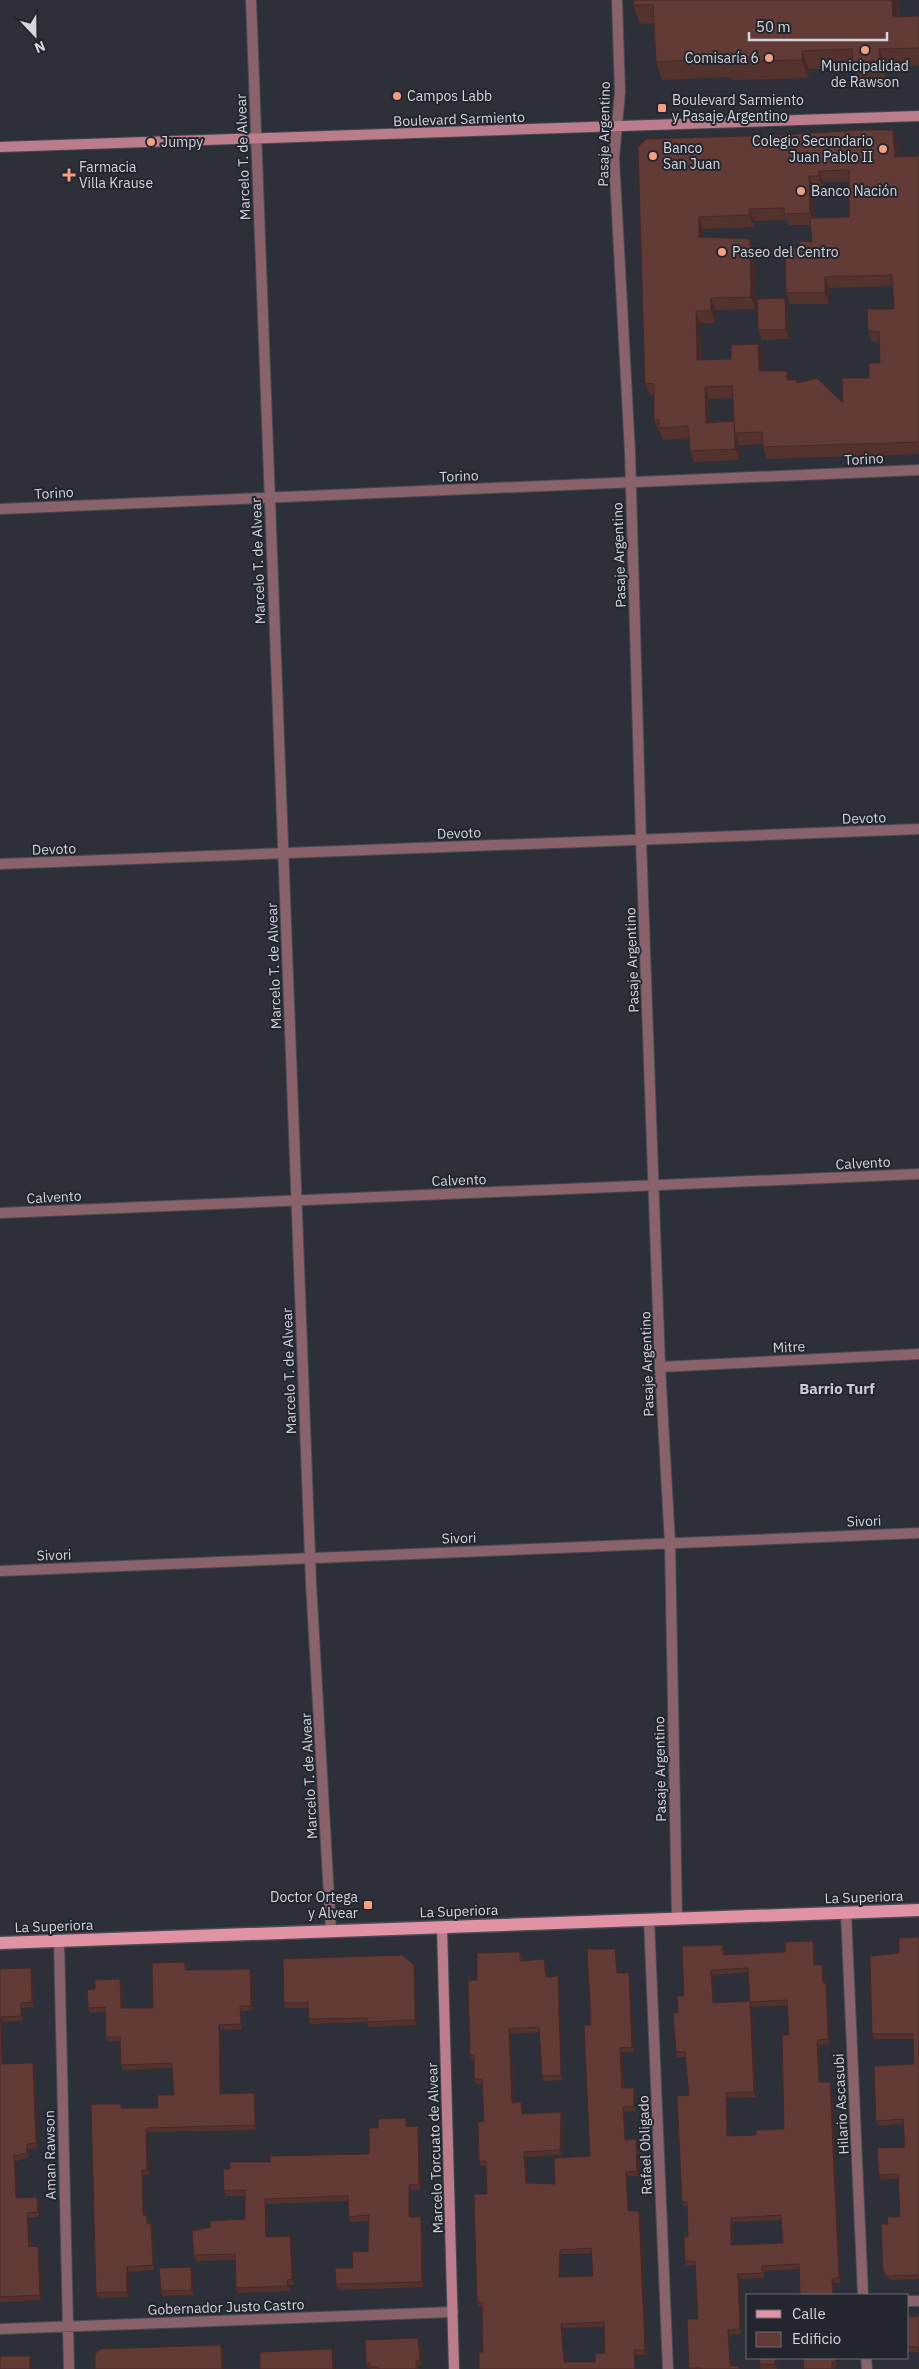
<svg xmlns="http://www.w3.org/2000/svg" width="919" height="2369" font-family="'IBM Plex Sans',sans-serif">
<rect width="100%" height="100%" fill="#2e3039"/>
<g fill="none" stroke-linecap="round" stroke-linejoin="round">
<!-- street casing -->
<g stroke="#494b53" stroke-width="12">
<path id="street" d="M251,0L311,1583L331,1931
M617,0L620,92L614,158L630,452L641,840L660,1367L670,1543L677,1918
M0,509L919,470
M0,864L919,829
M0,1213L919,1174
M660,1367L919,1354
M0,1571L919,1533
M846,1913L863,2295
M649,1919L668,2369
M59,1941L69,2369
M908,2301H919
M0,2329L453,2312
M866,2358L867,2369"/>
</g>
<!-- secondary casing -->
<g stroke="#494b53" stroke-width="12">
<path id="secondary" d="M0,147L919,116
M442,1927L454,2369"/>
</g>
<!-- primary casing -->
<g stroke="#494b53" stroke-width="15">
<path id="primary" d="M0,1943L919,1910"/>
</g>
<!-- street -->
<use href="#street" stroke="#8a626b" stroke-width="10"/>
<!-- secondary -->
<use href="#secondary" stroke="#bb7d8c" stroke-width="10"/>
<!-- primary -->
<use href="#primary" stroke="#e192a5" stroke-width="12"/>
</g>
<!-- wall -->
<path fill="#54332f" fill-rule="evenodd" d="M633,0H898L899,17L919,16V66L886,67V79L859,80L854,67L808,69L809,78L731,80L730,77L662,80L656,62L654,23L640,24L633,5Z
M898,142L899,156H919V454L767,459L763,447V444L739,445L738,443L739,460L694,462L690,451L689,438L663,440L660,431H658L654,420V395H650L645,384L638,147ZM823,182H849V217L814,218V187H823ZM786,220L789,225H811L812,242L799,248L786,293L790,304H829V288L893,286L894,309L868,331L872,342H880V363L869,378L843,403L798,383L797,380H791L787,371H763V356L758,344L731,359L701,360L700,323H715V310L756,309L754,251L703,237V229L754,227V221ZM733,398L734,421L710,422L709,399Z
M785,298L788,307L789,339L762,340L758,330Z
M919,1937V2279L890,2280L885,2275L883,2271L888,2224L900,2217L899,2179L880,2180L879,2175L905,2147L903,2124L878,2126L876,2121L914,2064L913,2039H874L872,2034L899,1953Z
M813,1941L814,1946L816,1965H822L824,1970L825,1983H826L827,1987L830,2044L819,2045L820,2082L832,2087L841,2283H834V2295H800L799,2269L764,2271V2278L740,2279L742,2334L729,2335L731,2366H739L740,2369H690L698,2319L695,2265L686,2266L685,2261L688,2236L687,2206L684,2207L682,2202L689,2095L686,2057H677L676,2052L684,1996L723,1945L725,1949V1955L785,1952ZM748,1972L750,2001L714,2003L713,1975ZM787,2005L789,2035L784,2129L756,2135L729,2136L727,2098L756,2097L752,2007ZM781,2220L783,2243L733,2245L732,2222Z
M520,1952L521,1956L522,1961L544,1959L546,1964L547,1977L559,1981L562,2080L543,2081L542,2076L539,2032L511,2034L514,2103L521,2102L523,2107V2114L563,2117L562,2155L526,2157L527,2183L555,2184L590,2156L591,2025L617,1953L618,1973H629L630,1978L634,2052H622L624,2088H634L635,2093L636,2111L625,2112L626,2140L636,2139L638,2144L639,2176H627L629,2211H639L641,2215L647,2355H636V2369H479L483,2352L482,2307H479L477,2302L487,2194L486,2166H481L479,2161L484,2121L482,2084H476L474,2079V2060H472L470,2055ZM592,2253L593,2276L560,2277L561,2254ZM604,2327L605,2353L595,2362H565L563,2328Z
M187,1966V1970L252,1973L253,2010L242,2011V2029L220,2030L222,2093H254L256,2098V2130L148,2132L149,2175H143L145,2216L148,2221L149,2223L153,2228L154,2270L129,2272V2297L98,2298L96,2293L121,2104L122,2108H158L174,2095L172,2068L123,2070L121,2065L120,2041L107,2042L106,2037L105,2012L90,2013L88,2008L95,1989L120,1979L122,1984L123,2008H153Z
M0,1969L33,1973L34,2007L22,2008L23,2021L2,2022L3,2064L33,2063L35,2068L38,2148L28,2149L29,2158L16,2161L17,2198L39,2202V2217L29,2218L31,2247L38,2246L40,2251L41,2300L0,2302Z
M415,1970L417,2025L369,2027L367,2022L310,2024L309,2019L308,2008H286L284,2003Z
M408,2123V2126L420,2131L421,2189L410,2190L411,2217L422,2222L424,2287L338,2290L336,2284L353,2268L368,2251L369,2221L351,2222L349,2217L348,2201L267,2204L268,2237L292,2242L294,2285H289L290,2291L238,2293L236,2288L235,2260L196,2261L194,2255L245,2219V2196H226L224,2191L230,2169L270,2162L369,2154L378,2128Z
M191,2267L193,2272L194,2295L162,2296L161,2291Z
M919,2316V2356V2352H908V2317Z
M420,2343L422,2365H418V2369H371L370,2368H368L366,2363Z
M776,2358L777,2369H761L760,2365Z
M803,2358H836L837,2367H834V2369H804Z"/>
<!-- shaded-wall -->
<path fill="#452926" d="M892,0H898L899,35L893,17Z
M879,49L886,67V79L880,61Z
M802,51L808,69L809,78L802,60Z
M893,130L898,142L900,168L895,157Z
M819,171L823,182V187L819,176Z
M809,176L814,187L815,224L810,213Z
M749,209L754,221V227L750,215Z
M699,217L703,229V249L699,237Z
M750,239L754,251L756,309L751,297Z
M825,277L829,288V304L825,293Z
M711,298L715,310V323L711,311Z
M785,298L788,307L789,339L786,330Z
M696,311L700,323L701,371L697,360Z
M758,344L763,356V383L759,371Z
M787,371L792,382L787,380Z
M705,387L709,399L711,434L706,423Z
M734,421L735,433L738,443L739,460L735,449Z
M813,1941L814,1946L816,1970L814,1965Z
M723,1945L725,1949V1960L723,1955Z
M615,1949L617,1953L619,1978L617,1973Z
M544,1959L546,1964L547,1982L546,1977Z
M414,1965L415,1970L417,2025L415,2020Z
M822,1965L824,1970L825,1988L823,1983Z
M31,1968L33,1973L34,2007L32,2002Z
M250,1969L252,1973L253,2010L251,2006Z
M711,1970L713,1975L714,2008L713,2003Z
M629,1973L630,1978L634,2052L632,2047Z
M558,1976L559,1981L562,2080L561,2075Z
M120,1979L122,1984L123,2013L121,2008Z
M826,1983L827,1987L830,2044L828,2039Z
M750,2002L752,2007L756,2097L754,2092Z
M21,2003L22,2008L23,2021L21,2016Z
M240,2006L242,2011V2029L241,2024Z
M1,2017L2,2022L4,2068L2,2064Z
M219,2025L220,2030L222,2098L220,2094Z
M509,2029L511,2034L514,2108L512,2103Z
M817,2040L819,2045L821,2087L819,2082Z
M620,2048L622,2052L624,2093L622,2088Z
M33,2063L35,2068L38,2148L36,2143Z
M830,2082L832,2087L841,2283L839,2278Z
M634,2088L635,2093L636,2111L634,2106Z
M254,2093L256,2098V2130L255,2125Z
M726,2093L727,2098L729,2141L727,2136Z
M521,2102L523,2107L524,2119L522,2114Z
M623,2107L625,2112L626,2144L625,2140Z
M561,2112L563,2117L562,2155L560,2150Z
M406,2118L408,2123V2132L406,2127Z
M418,2126L420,2131L421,2189L419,2184Z
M146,2128L148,2132L149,2175L147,2170Z
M636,2139L638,2144L639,2176L637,2171Z
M27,2144L28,2149L29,2158L27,2153Z
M524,2152L526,2157L527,2188L526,2183Z
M14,2156L16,2161L18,2203L16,2198Z
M142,2170L143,2175L145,2220L143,2215Z
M626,2172L627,2176L629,2216L628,2211Z
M409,2185L410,2190L411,2222L409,2217Z
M37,2197L39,2202V2217L38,2212Z
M265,2199L267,2204L268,2242L266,2237Z
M639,2211L641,2215L647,2355L645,2350Z
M27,2213L29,2218L31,2252L29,2247Z
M421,2217L422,2222L424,2287L422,2282Z
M731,2218L732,2222L733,2250L731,2245Z
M151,2223L153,2228L154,2270L153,2265Z
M290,2236L292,2242L294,2285L292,2279Z
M38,2246L40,2251L41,2300L40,2295Z
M560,2250L561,2254L560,2282L559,2277Z
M127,2267L129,2272V2297L127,2292Z
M191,2267L193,2272L194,2295L192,2290Z
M738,2274L740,2279L742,2334L740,2329Z
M832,2279L834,2283V2295H833Z
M287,2280L289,2285L290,2291L288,2286Z
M561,2324L563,2328L565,2367L564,2362Z
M728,2330L729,2335L731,2369L730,2366Z
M418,2338L420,2343L422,2365L420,2360Z
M221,2345L223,2350L224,2369H222Z
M332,2349L334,2354L335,2369H333Z
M634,2350L636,2355V2369H635Z
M30,2356L32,2360V2369H30Z
M775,2358H776L777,2369L775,2364Z
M835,2358H836L837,2367L835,2362Z"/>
<!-- building -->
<path fill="#623b37" stroke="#452926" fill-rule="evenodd" d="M633,0H892L893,17L919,16V48L879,49L880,61L853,62L852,49L802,51V60L725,62V58L656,62L653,5H633Z
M862,130H893L895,157L919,156V442L763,447L762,432L735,433L732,386L705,387L706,423L734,421L735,449L690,451L688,426L659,428V420H654V383L645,384L638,147L646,139L782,135ZM849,170V217L810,218L812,242L799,241V248H785L786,293H825V277L892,275L894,309H867L868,331H879L880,363H869V378H842L843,403L817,378L797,383V380H787V371H759L758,344L731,345V359L697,360L696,311H711V298L751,297L750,239L699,237V217L750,215L749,209L784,208V214L810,213L809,176H819V171Z
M785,298L786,330H758L757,299Z
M919,1937V2275L888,2276L883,2271L881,2224H888L887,2217H900L898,2174L879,2175L877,2148L905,2147L903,2119L876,2121L874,2066L914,2064L913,2034H872L870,1956L899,1953V1938Z
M813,1941L814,1965H822L823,1983H826L828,2039L817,2040L819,2082H830L839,2278L832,2279L833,2295H800L799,2264L762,2266V2273L738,2274L740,2329L728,2330L730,2366H739V2369H701V2368H689L687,2319H698L695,2261H685L684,2236H688L687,2202H682L677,2096L689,2095L685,2052H676L673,2013H678L677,1996H684L682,1946L723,1945V1955L785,1952V1942ZM748,1968L750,2001L713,2003L711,1970ZM787,2000L789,2035H782L784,2129L756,2130V2135L727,2136L726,2093L754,2092L750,2002ZM781,2215L783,2243L731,2245V2218Z
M587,1949H615L617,1973H629L632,2047L620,2048L622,2088H634V2106L623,2107L625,2140L636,2139L637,2171L626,2172L628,2211H639L645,2350H634L635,2369H479V2352H483L482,2302H477L474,2194H487L486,2161H479L478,2122L484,2121L482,2079H474V2055H470L468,1980H477V1953L520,1952V1961L544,1959L546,1977L558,1976L561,2075L542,2076L539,2027L509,2029L512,2103L521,2102L522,2114L561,2112L560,2150L524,2152L526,2183L555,2184L554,2158L590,2156L584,2025H591ZM591,2248L593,2276L559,2277L560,2250ZM604,2322L605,2353L595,2354V2362H564L561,2324Z
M402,1955L414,1965L415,2020L367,2022V2018L309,2019L308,2003H284L283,1959Z
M185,1962V1970L250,1969L251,2006H240L241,2024L219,2025L220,2094L254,2093L255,2125L146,2128L147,2170H142L143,2215L147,2216V2224L151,2223L153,2265L127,2267V2292L96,2293L91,2104H121V2108H158L157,2095H174L172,2063L121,2065L120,2037H106L105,2007L88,2008L87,1990L95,1989V1980L120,1979L121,2008H153L152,1963Z
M31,1968L32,2002L21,2003V2016L1,2017L2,2064L33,2063L36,2143L27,2144V2153L14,2156L16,2198L37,2197L38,2212L27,2213L29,2247L38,2246L40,2295L0,2297V1969Z
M406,2118V2127L418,2126L419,2184L409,2185V2217H421L422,2282L336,2284L335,2268H353L352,2252L368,2251L369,2215L349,2217L348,2196L265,2199L266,2237L290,2236L292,2279L287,2280L288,2286L236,2288L235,2254L194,2255L192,2231L210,2227V2221L245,2219V2190L224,2191L223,2169H230V2162H270V2156L369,2154V2128H378V2119Z
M191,2267L192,2290L161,2291L159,2268Z
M919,2316V2356L918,2347H908V2317Z
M418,2338L420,2360L416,2361V2369H378V2367H370V2363H366L365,2340Z
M221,2345L222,2369H95V2354L100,2349Z
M332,2349L333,2369H260V2352Z
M0,2356H30V2369H0Z
M759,2358H775V2364L760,2365Z
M803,2358H835V2362H832V2369H804Z"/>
<!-- markers -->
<g fill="#f39f84" stroke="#24262f" stroke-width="2">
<circle cx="865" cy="50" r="5"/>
<circle cx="769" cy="58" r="5"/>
<circle cx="397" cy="96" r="5"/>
<rect x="657" y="103" width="10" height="10" rx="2.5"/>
<circle cx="151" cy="142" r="5"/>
<circle cx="883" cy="149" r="5"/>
<circle cx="653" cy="156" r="5"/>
<path d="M66.5 167.5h5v5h5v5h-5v5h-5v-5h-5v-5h5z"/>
<circle cx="801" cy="191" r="5"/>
<circle cx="722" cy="252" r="5"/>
<rect x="363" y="1900" width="10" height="10" rx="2.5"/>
</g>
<g text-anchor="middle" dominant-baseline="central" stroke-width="4" stroke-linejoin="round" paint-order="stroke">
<!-- poi labels -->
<g font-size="14" fill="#d5d6dc" stroke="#24262f" text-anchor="start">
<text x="759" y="58" text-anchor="end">Comisaría 6</text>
<text x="865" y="66" text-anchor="middle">Municipalidad<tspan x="865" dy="16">de Rawson</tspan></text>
<text x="407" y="96">Campos Labb</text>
<text x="672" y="100">Boulevard Sarmiento<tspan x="672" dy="16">y Pasaje Argentino</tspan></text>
<text x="873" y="141" text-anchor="end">Colegio Secundario<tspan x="873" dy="16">Juan Pablo II</tspan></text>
<text x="161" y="142">Jumpy</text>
<text x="663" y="148">Banco<tspan x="663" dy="16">San Juan</tspan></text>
<text x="79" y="167">Farmacia<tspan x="79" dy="16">Villa Krause</tspan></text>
<text x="811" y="191">Banco Nación</text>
<text x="732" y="252">Paseo del Centro</text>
<text x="358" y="1897" text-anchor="end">Doctor Ortega<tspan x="358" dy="16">y Alvear</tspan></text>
</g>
<!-- street labels -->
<g font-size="14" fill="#d5d6dc" stroke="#24262f">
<text transform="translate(459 119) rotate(-2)">Boulevard Sarmiento</text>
<text transform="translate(604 134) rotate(-89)">Pasaje Argentino</text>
<text transform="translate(243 157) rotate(-92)">Marcelo T. de Alvear</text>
<text transform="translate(864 459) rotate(-3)">Torino</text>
<text transform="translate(459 476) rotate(-2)">Torino</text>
<text transform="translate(54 493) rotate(-3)">Torino</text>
<text transform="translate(619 555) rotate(-92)">Pasaje Argentino</text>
<text transform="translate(258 561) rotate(-92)">Marcelo T. de Alvear</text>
<text transform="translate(864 818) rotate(-2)">Devoto</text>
<text transform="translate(459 833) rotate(-2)">Devoto</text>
<text transform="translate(54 849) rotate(-2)">Devoto</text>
<text transform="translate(632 960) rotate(-92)">Pasaje Argentino</text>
<text transform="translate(274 966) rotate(-92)">Marcelo T. de Alvear</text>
<text transform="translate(863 1163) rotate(-3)">Calvento</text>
<text transform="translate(459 1180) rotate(-2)">Calvento</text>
<text transform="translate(54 1197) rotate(-3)">Calvento</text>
<text transform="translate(789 1347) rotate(-3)">Mitre</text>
<text transform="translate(647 1364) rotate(-92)">Pasaje Argentino</text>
<text transform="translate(289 1371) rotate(-92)">Marcelo T. de Alvear</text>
<text transform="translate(864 1521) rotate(-2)">Sivori</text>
<text transform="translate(459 1538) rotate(-2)">Sivori</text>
<text transform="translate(54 1555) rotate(-2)">Sivori</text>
<text transform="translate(660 1769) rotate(-91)">Pasaje Argentino</text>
<text transform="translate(309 1776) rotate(-93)">Marcelo T. de Alvear</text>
<text transform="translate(864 1897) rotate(-2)">La Superiora</text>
<text transform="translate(459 1911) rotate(-2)">La Superiora</text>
<text transform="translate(54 1926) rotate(-2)">La Superiora</text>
<text transform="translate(841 2104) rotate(-93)">Hilario Ascasubi</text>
<text transform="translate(645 2145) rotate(-92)">Rafael Obligado</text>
<text transform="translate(435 2148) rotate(-92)">Marcelo Torcuato de Alvear</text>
<text transform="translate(50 2155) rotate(-91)">Aman Rawson</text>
<text transform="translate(226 2307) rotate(-2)">Gobernador Justo Castro</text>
</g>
<!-- neighbourhood labels -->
<g font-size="15" font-weight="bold" fill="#c9ccd7" stroke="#24262f">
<text x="837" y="1388">Barrio Turf</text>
</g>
</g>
<!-- legend -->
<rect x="746" y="2294" width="162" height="65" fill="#24262f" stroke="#6b6c74"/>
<rect x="756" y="2310" width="25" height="8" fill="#e192a5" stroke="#6b6c74"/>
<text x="792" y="2319" font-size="15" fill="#d5d6dc">Calle</text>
<rect x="756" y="2332" width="25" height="15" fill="#623b37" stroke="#6b6c74"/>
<text x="792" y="2344" font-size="15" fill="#d5d6dc">Edificio</text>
<!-- north arrow -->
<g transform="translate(35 35) rotate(158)" stroke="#24262f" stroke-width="4" paint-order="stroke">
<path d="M0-4L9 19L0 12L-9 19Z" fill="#d5d6dc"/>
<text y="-8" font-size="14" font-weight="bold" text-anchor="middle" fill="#d5d6dc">N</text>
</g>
<!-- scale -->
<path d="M749 32v8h138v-8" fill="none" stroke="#d5d6dc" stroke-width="2.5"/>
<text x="756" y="32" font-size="15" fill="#d5d6dc" stroke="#24262f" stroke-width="4" paint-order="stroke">50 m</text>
</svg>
